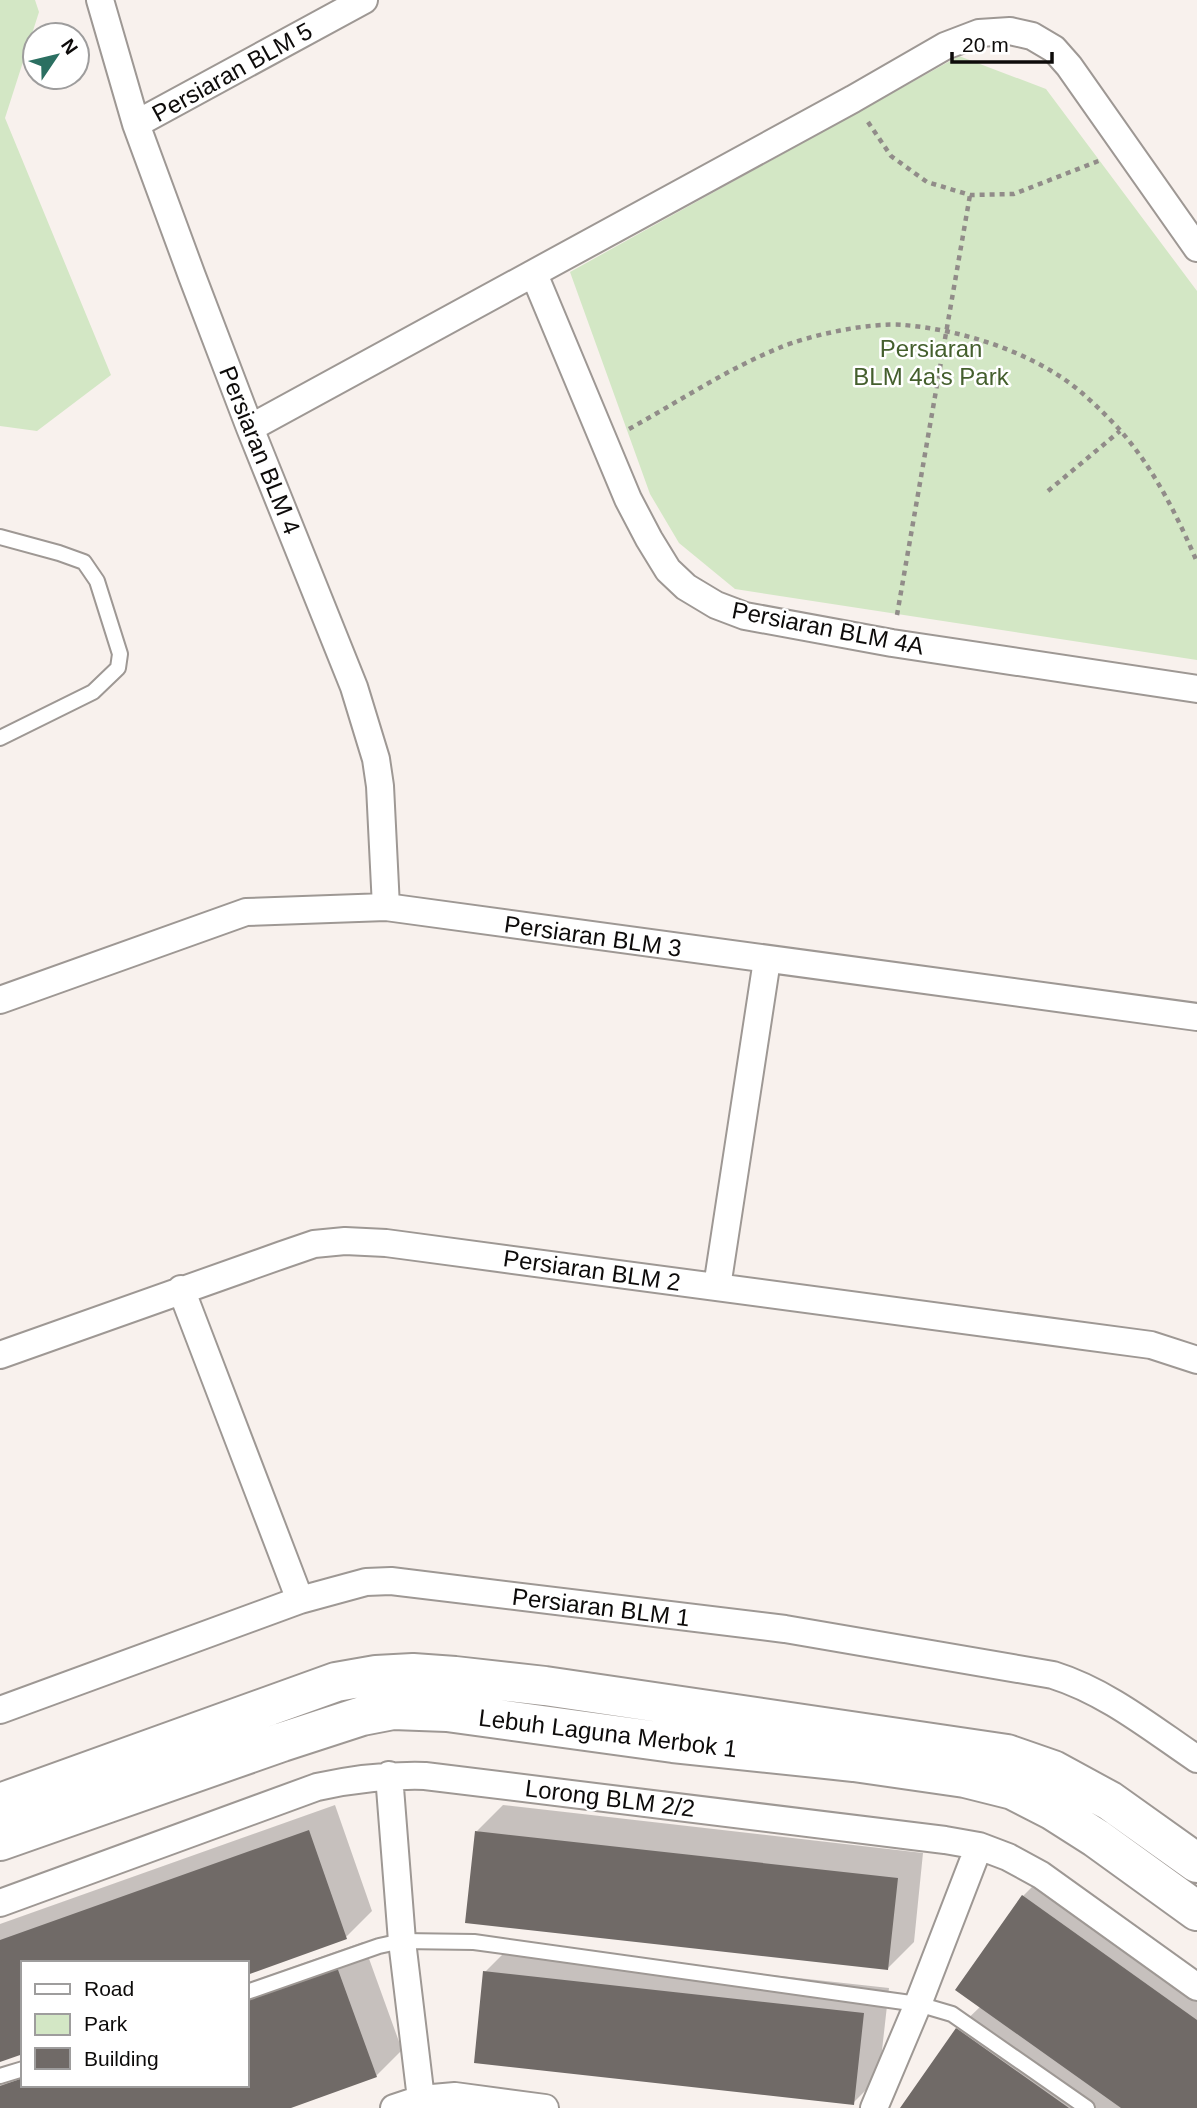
<svg xmlns="http://www.w3.org/2000/svg" width="1197" height="2108" font-family="Helvetica,sans-serif">
<rect width="100%" height="100%" fill="#f8f1ed"/>
<!-- green -->
<path fill="#d3e7c5" d="M0,0H35L39,12L5,118L111,375L37,431L0,426Z
M959,56L1046,89L1197,291V660L735,589L679,543L650,494L570,272Z"/>
<!-- shadow -->
<path fill="#0003" d="M335,1805L372,1911L346,1937L247,1973V1963H23L0,2061V1924Z
M503,1805L923,1853L914,1942L888,1968L477,1831Z
M1049,1870L1197,1976V2108H902L957,2029L981,2006L957,1989L1023,1896Z
M363,1942L402,2050L376,2076L286,2108H0V2071L23,2063V2085H247V1983Z
M511,1946L889,1988L879,2077L853,2103L485,1972Z"/>
<!-- building -->
<path fill="#706a67" d="M309,1830L347,1939L247,1975V1963H23V2054L0,2062V1940Z
M475,1831L898,1878L888,1970L465,1923Z
M1022,1895L1197,2020V2108H1121L955,1990Z
M337,1967L377,2077L291,2108H0V2086L23,2078V2085H247V1999Z
M483,1971L864,2013L854,2105L474,2063Z
M956,2028L1069,2108H900Z"/>
<g fill="none" stroke-linecap="round" stroke-linejoin="round">
<!-- lane casing -->
<g stroke="#9e9894" stroke-width="18">
<path id="lane" d="M0,537L59,553L84,562L97,581L120,654L118,668L93,692L0,738
M247,1992L379,1946L402,1941L474,1942L918,2004L952,2014L1087,2108
M0,2076L23,2069"/>
</g>
<!-- street casing -->
<g stroke="#9e9894" stroke-width="30">
<path id="street" d="M100,0L136,124L192,276L250,428L354,687L376,759L380,786L386,907
M136,124L364,0
M534,274L628,499L649,539L668,570L686,587L716,605L745,616L892,643L1197,689
M250,428L853,99L945,46L979,33L1010,31L1032,36L1054,49L1069,66L1197,248
M0,1000L246,912L386,907L1197,1017
M717,1287L767,960
M181,1289L300,1600
M0,1355L282,1255L314,1244L345,1241L386,1243L1151,1345L1197,1360
M0,1710L300,1600L366,1582L391,1581L785,1629L1053,1675C1107,1692 1151,1728 1197,1759
M389,1775L402,1941L421,2099
M0,1903L317,1787C354,1779 388,1775 425,1776L945,1840L979,1846L1008,1857L1041,1875L1197,1987
M394,2108L421,2099L455,2096L545,2108
M874,2108L918,2004L979,1846"/>
</g>
<!-- secondary casing -->
<g stroke="#9e9894" stroke-width="42">
<path id="secondary" d="M0,1803L336,1682L376,1675L413,1673L455,1676L545,1686L1007,1754L1053,1770L1110,1801L1197,1863
M0,1841L282,1742L362,1716L393,1710L447,1712L673,1743L854,1762L965,1778L1013,1790L1052,1810L1096,1838L1197,1911"/>
</g>
<!-- path -->
<path stroke="#918c89" stroke-width="4.5" stroke-dasharray="5 5" stroke-linecap="butt" d="M868,122L891,156L927,182L970,195L1014,194L1101,160
M629,429C678,402 727,369 779,348C810,335 870,322 904,325C959,330 1018,348 1064,379C1084,393 1103,412 1119,429C1153,467 1177,515 1197,562
M1048,491L1120,431
M897,615L970,195"/>
<!-- lane -->
<use href="#lane" stroke="#fff" stroke-width="14"/>
<!-- street -->
<use href="#street" stroke="#fff" stroke-width="26"/>
<!-- secondary -->
<use href="#secondary" stroke="#fff" stroke-width="38"/>
</g>
<g text-anchor="middle" dominant-baseline="central" stroke-width="5" stroke-linejoin="round" paint-order="stroke">
<!-- street labels -->
<g font-size="24" fill="#0d0b0a" stroke="#fff">
<text transform="translate(232 72) rotate(-29)">Persiaran BLM 5</text>
<text transform="translate(260 450) rotate(68)">Persiaran BLM 4</text>
<text transform="translate(828 628) rotate(11)">Persiaran BLM 4A</text>
<text transform="translate(593 936) rotate(8)">Persiaran BLM 3</text>
<text transform="translate(592 1270) rotate(8)">Persiaran BLM 2</text>
<text transform="translate(601 1607) rotate(7)">Persiaran BLM 1</text>
<text transform="translate(608 1733) rotate(7)">Lebuh Laguna Merbok 1</text>
<text transform="translate(610 1798) rotate(7)">Lorong BLM 2/2</text>
</g>
<!-- park labels -->
<g font-size="24" fill="#445f2d" stroke="#fff">
<text x="931" y="348">Persiaran<tspan x="931" dy="28">BLM 4a's Park</tspan></text>
</g>
</g>
<!-- legend -->
<rect x="21" y="1961" width="228" height="126" fill="#ffffff" stroke="#9e9d9d" stroke-width="2"/>
<rect x="35" y="1984" width="35" height="10" fill="#ffffff" stroke="#9e9d9d" stroke-width="2"/>
<text x="84" y="1996" font-size="21" fill="#0d0b0a">Road</text>
<rect x="35" y="2014" width="35" height="21" fill="#d3e7c5" stroke="#9e9d9d" stroke-width="2"/>
<text x="84" y="2031" font-size="21" fill="#0d0b0a">Park</text>
<rect x="35" y="2048" width="35" height="21" fill="#706a67" stroke="#9e9d9d" stroke-width="2"/>
<text x="84" y="2066" font-size="21" fill="#0d0b0a">Building</text>
<!-- north arrow -->
<g transform="translate(56 56) rotate(55)"><circle r="33" fill="#ffffff" stroke="#9e9d9d" stroke-width="2"/>
<path d="M0-5L12 26L0 18L-12 26Z" fill="#2b6f61"/>
<text y="-10" font-size="19" font-weight="bold" text-anchor="middle" fill="#0d0b0a">N</text>
</g>
<!-- scale -->
<path d="M952 52v10h100v-10" fill="none" stroke="#0d0b0a" stroke-width="3.5"/>
<text x="962" y="52" font-size="21" fill="#0d0b0a" stroke="#ffffff" stroke-width="5" paint-order="stroke">20 m</text>
</svg>
